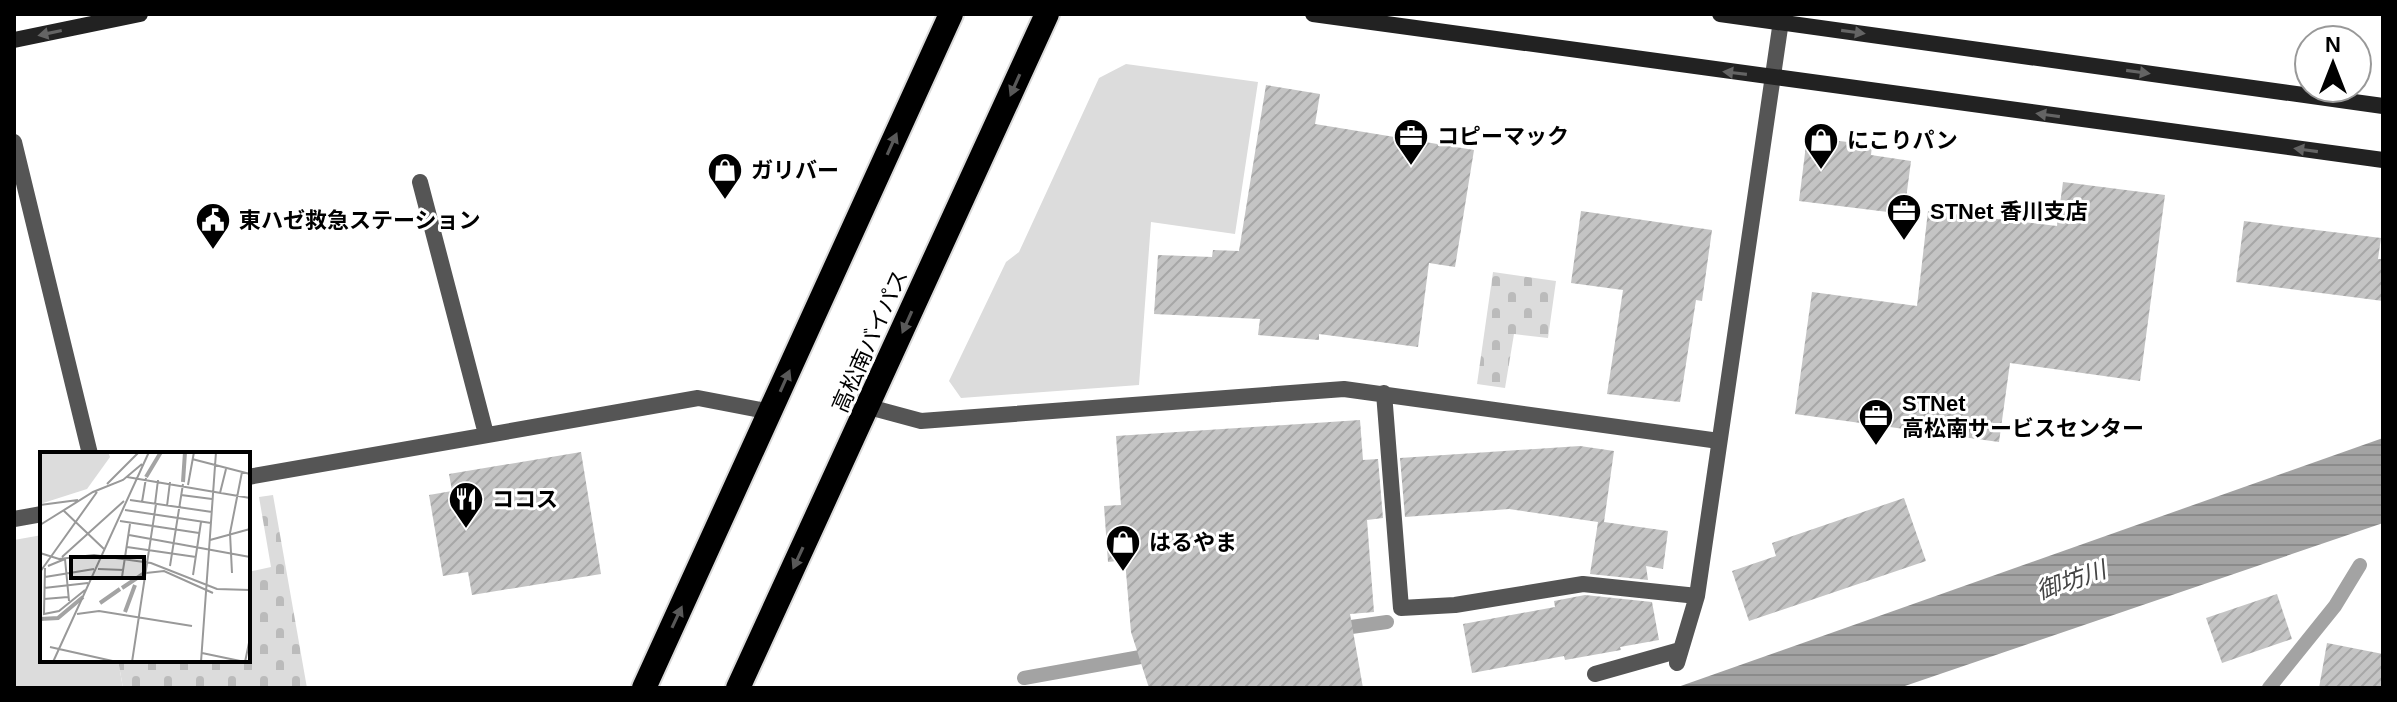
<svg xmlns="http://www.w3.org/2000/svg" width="2397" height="702" font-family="Arial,'Noto Sans JP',sans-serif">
<defs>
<pattern id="cemetery-stones" width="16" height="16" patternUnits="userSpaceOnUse" patternTransform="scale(2)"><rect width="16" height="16" fill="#dcdcdc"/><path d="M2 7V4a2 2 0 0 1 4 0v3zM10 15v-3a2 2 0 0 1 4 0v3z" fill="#bbb"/></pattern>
<pattern id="water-rules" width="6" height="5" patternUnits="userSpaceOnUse" patternTransform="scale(2)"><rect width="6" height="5" fill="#a3a3a3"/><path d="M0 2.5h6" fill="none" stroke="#8b8b8b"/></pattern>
<pattern id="building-hatch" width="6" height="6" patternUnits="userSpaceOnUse" patternTransform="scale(2)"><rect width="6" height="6" fill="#c4c4c4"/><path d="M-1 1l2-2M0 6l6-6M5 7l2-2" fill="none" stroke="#a7a7a7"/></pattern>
</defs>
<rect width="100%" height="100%" fill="#fff"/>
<!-- green -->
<path fill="#dcdcdc" d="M1126,64L1258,82L1235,234L1151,222L1139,385L961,398L949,381L1006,262L1019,252L1099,78Z
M42,535V660H118L123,688H14V540Z"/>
<!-- cemetery -->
<path fill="url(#cemetery-stones)" d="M1493,272L1556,281L1548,338L1514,334L1505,388L1477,384Z
M273,495L307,688H123L118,660H248V572L271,567L259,497Z"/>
<!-- water -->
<path fill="url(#water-rules)" d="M2383,438V523L1899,688H1675Z"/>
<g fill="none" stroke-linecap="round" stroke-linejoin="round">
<!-- stream -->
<path stroke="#a3a3a3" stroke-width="14" d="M1337,629L1387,622
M1024,678L1157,654
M2269,688L2335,606L2360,565"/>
</g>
<!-- building -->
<path fill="url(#building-hatch)" d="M1266,85L1320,94L1315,124L1474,150L1455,267L1429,263L1418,347L1319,334V340L1258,335L1260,319L1154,314L1158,255L1212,257L1213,250L1239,251Z
M1807,137L1872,145L1871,155L1911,161L1904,214L1799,201Z
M2063,182L2165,195L2140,381L2010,363L1999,442L1795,414L1812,292L1917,306L1928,211L2057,226Z
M1581,211L1712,230L1702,301L1696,300L1680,402L1607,394L1623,290L1571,283Z
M2244,221L2381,238L2378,259H2383V301L2236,282Z
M1360,420L1363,460L1378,459L1383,518L1367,520L1374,612L1350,614L1363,688H1149L1131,632L1125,560L1108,562L1104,506L1121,505L1116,436Z
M1580,446L1614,451L1604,522L1668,531L1663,569L1646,566L1648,580L1590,574L1598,522L1509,509L1405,517L1400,458Z
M581,452L601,574L472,595L468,572L443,576L429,495L452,491L449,474Z
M1904,498L1926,561L1749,621L1732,571L1776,556L1772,543Z
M2277,594L2292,639L2222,663L2206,618Z
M1585,595L1652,602L1659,640L1620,647L1621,650L1565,660L1564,656L1472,673L1463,624L1555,607L1554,601Z
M2327,643L2383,654V688H2319Z"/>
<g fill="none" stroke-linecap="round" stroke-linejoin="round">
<!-- highway casing -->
<g stroke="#dbdbdb" stroke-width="28">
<path id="highway" d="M644,688L951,14
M738,688L1047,14"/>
</g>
<!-- street -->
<path stroke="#555" stroke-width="16" d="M14,142L90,454
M420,182L486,434
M1384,393L1401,608L1455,605L1583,584L1697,596
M869,407L921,421L1344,389L1719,441
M248,477L698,398L771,412
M14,519L42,514
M1677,663L1697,596L1782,14
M1595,674L1680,650"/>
<!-- secondary -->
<path stroke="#222" stroke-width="16" d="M1313,14L2383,160
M1720,14L2383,106
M14,40L140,14"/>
<!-- highway -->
<use href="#highway" stroke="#000" stroke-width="24"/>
</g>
<!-- one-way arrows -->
<defs><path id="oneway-solid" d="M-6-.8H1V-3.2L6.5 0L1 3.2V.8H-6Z" transform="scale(2)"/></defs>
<g fill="#646464">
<use href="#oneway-solid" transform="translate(1853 32) rotate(8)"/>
<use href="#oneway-solid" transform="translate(50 33) rotate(168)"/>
<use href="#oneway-solid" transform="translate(2138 72) rotate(8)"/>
<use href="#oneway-solid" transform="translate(1735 73) rotate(-173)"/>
<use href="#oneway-solid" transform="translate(2048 115) rotate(-172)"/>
<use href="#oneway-solid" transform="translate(2306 150) rotate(-172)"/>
</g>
<g fill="#595959">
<use href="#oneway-solid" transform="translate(1015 85) rotate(114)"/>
<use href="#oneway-solid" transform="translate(892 144) rotate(-66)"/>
<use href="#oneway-solid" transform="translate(907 322) rotate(114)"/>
<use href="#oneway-solid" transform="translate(785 381) rotate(-66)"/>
<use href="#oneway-solid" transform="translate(798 558) rotate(115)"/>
<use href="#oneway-solid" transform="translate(677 617) rotate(-65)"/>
</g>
<!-- icons -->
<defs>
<g id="office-pin" transform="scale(1.8)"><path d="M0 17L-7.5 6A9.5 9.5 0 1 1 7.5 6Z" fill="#000" stroke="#fff"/><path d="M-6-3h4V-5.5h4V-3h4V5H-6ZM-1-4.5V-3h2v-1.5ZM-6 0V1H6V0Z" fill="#fff"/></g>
<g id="shop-pin" transform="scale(1.8)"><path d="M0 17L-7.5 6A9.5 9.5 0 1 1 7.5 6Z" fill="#000" stroke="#fff"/><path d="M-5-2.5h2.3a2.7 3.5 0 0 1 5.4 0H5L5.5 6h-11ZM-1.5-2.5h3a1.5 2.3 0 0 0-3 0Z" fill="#fff"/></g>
<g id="civic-pin" transform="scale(1.8)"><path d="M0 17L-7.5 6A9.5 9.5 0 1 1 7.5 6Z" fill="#000" stroke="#fff"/><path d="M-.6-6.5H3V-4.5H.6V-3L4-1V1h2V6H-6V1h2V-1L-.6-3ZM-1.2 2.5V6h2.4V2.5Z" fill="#fff"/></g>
<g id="restaurant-pin" transform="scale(1.8)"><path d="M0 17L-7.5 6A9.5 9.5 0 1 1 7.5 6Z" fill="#000" stroke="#fff"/><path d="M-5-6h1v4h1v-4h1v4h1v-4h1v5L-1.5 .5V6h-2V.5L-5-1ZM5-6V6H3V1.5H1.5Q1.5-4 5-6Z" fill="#fff"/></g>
</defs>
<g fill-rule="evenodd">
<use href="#office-pin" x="1411" y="136"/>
<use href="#shop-pin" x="1821" y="140"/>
<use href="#shop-pin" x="725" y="170"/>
<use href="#office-pin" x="1904" y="211"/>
<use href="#civic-pin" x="213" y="220"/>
<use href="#office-pin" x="1876" y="416"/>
<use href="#restaurant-pin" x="466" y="499"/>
<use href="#shop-pin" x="1123" y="542"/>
</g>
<g text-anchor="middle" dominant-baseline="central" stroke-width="6" stroke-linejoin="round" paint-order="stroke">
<!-- poi labels -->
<g font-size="22" font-weight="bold" fill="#000" stroke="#fff" text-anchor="start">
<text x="1437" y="136">コピーマック</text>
<text x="1847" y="140">にこりパン</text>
<text x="751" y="170">ガリバー</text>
<text x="1930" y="211">STNet 香川支店</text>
<text x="239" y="220">東ハゼ救急ステーション</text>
<text x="1902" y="403">STNet<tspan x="1902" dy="25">高松南サービスセンター</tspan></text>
<text x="492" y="499">ココス</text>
<text x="1149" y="542">はるやま</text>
</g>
<!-- street labels -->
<g font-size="22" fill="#000" stroke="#fff">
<text transform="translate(870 341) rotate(-66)">高松南バイパス</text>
</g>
<!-- water labels -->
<g font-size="24" font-style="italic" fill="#444" stroke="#fff">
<text transform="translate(2071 580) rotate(-19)">御坊川</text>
</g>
</g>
<!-- overview -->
<g transform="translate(40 452)">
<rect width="210" height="210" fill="#fff"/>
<path d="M0,0H68L70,5L47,37L0,52Z" fill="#dcdcdc"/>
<path fill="none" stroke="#a3a3a3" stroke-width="4" d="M106,25L121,0M143,30L145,0M82,136L103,122M60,151L80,137M85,160L95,133M0,167L18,166L43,145"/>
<path fill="none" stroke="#999" stroke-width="2" d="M152,7L210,22M87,25L210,46M67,32L99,0M148,33L154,0M180,41L186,17M141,43L172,47M90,48L172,60M102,50L106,26M115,52L118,28M0,53L38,48M127,54L130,30M23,58L64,97M85,58L171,71M80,69L159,81M0,73L53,40L83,28L102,12M89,83L210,105M170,88L210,77M87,95L156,105M0,101L19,107L54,103L111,111L177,137L210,138M22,105L84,49M8,114L25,107L29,149M130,114L143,32M5,116L4,162L19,159L45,138M58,117L84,118M0,120L57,40M106,121L124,119L173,141M192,121L190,81L202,20M153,123L161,70M5,125L54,117M82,125L90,72M4,136L48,131M4,147L28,145M37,162L59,159L152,174M10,195L77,210M162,201L205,210M13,210L109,0M92,210L116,52M161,210L176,0M205,210L210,186"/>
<path fill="#000" fill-opacity="0.15" stroke="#000" stroke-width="4" d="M31,105H104V126H31Z"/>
<rect width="210" height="210" fill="none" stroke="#000" stroke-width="4"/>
</g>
<!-- border -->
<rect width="2397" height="702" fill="none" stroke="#000000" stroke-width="32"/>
<!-- north arrow -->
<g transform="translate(2333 64)"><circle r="38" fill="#ffffff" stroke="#999999" stroke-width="2"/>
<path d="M0-6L14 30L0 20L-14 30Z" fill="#000000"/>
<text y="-12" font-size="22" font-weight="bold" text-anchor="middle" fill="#000000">N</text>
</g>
</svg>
